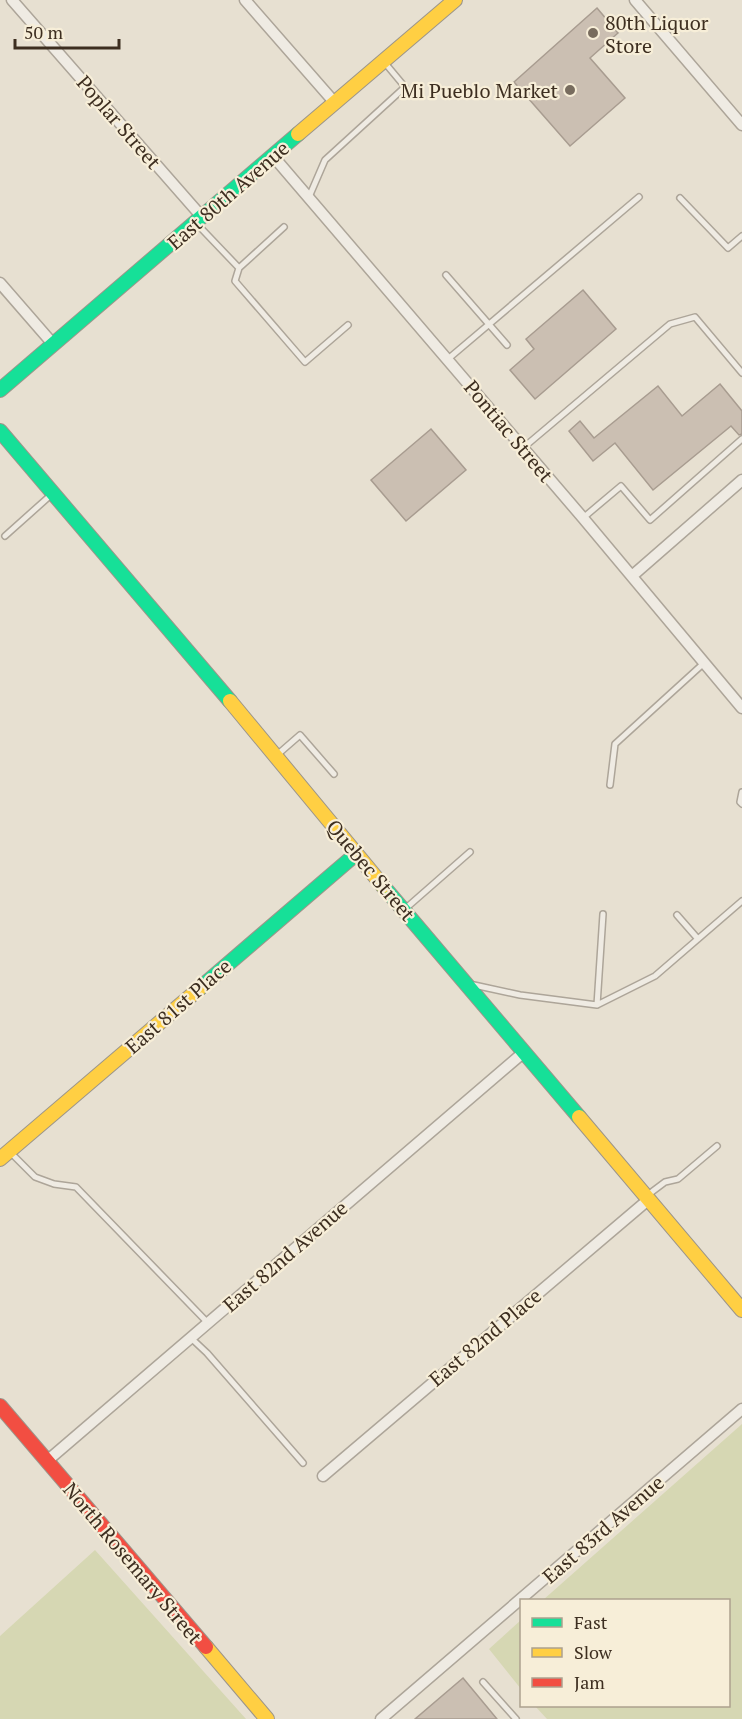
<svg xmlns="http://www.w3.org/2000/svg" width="742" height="1719" font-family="'PT Serif',serif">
<rect width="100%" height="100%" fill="#e7e0d1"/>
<!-- green -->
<path fill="#d6d7b3" d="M742,1424V1719H547L535,1706H728V1600H543Z
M95,1550L246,1719H0V1636Z
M521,1620V1689L489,1649Z"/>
<!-- building -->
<path fill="#cbbfb2" stroke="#a89c90" stroke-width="1.5" d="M597,8L618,33L590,58L625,98L570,146L514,82Z
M583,290L616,329L535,399L510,370L534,349L526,339Z
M720,384L742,411V434L739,435L731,426L653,490L615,443L593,461L569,431L580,421L594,438L658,386L682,416Z
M431,429L466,470L406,521L371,480Z
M463,1678L497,1719H415Z"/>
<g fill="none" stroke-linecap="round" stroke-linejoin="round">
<!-- lane casing -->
<g stroke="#ada599" stroke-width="8">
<path id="lane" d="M309,197L325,160L405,87L385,63
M680,198L728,248L742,236
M197,224L239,268L284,227
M239,268L235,281L305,362L348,325
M446,275L507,345
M448,359L639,197
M523,448L670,324L695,317L742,373
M583,518L621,486L650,520L742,439
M5,536L52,494
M277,755L300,735L334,774
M610,785L615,744L704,663
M742,792L740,802L742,804
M405,909L470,852
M677,915L698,939
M474,985L520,995L597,1005L655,976L742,901
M597,1005L603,914
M11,1153L35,1177L54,1184L76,1187L207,1322
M649,1194L665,1182L678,1179L717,1146
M191,1338L207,1353L303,1463
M483,1682L516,1719"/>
</g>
<!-- street casing -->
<g stroke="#ada599" stroke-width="13">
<path id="street" d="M12,0L202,217
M245,0L335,103
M635,0L742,125
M273,156L583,518L742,708
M0,283L53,344
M632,576L742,480
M47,1461L524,1052
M323,1476L648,1200
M381,1719L742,1409"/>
</g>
<!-- fast casing -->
<g stroke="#9c958a" stroke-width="16">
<path id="fast" d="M0,390L298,134
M0,431L230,701
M383,886L579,1117
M200,988L356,854"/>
</g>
<!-- slow casing -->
<g stroke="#9c958a" stroke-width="16">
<path id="slow" d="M298,134L455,0
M230,701L383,886
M579,1117L742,1310
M0,1159L200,988
M206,1647L267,1719"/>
</g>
<!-- jam casing -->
<g stroke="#9c958a" stroke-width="16">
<path id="jam" d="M0,1406L206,1647"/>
</g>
<!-- lane -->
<use href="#lane" stroke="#efebe3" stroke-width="5"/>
<!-- street -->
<use href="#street" stroke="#efebe3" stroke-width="10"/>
<!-- fast -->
<use href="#fast" stroke="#16e098" stroke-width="14"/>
<!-- slow -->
<use href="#slow" stroke="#ffcf43" stroke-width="14"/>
<!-- jam -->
<use href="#jam" stroke="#f24e42" stroke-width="14"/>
</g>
<!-- markers -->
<g fill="#786c5e" stroke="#f7eed8" stroke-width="2">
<circle cx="593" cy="33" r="6"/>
<circle cx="570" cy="90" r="6"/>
</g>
<g text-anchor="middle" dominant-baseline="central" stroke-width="4.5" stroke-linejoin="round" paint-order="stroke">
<!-- poi labels -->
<g font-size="20" fill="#3d2e20" stroke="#f7eed8" text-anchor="start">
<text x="605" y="22">80th Liquor<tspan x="605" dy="23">Store</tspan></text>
<text x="558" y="90" text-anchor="end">Mi Pueblo Market</text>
</g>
<!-- street labels -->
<g font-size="20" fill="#3d2e20" stroke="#f7eed8">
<text transform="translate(119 122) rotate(49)">Poplar Street</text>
<text transform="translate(228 195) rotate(-41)">East 80th Avenue</text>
<text transform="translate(509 431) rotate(50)">Pontiac Street</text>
<text transform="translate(371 870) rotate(50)">Quebec Street</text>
<text transform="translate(178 1006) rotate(-41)">East 81st Place</text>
<text transform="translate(285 1256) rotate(-41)">East 82nd Avenue</text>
<text transform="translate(485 1337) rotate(-40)">East 82nd Place</text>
<text transform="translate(603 1529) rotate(-41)">East 83rd Avenue</text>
<text transform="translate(133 1563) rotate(50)">North Rosemary Street</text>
</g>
</g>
<!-- legend -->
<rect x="520" y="1599" width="210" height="108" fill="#f7eed8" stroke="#ada18e" stroke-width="1.5"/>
<rect x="532" y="1618" width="30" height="9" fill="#16e098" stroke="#ada18e" stroke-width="1.5"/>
<text x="574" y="1629" font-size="18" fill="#3d2e20">Fast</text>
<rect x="532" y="1648" width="30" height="9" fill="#ffcf43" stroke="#ada18e" stroke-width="1.5"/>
<text x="574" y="1659" font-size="18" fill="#3d2e20">Slow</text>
<rect x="532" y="1678" width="30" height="9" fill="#f24e42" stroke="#ada18e" stroke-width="1.5"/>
<text x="574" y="1689" font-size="18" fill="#3d2e20">Jam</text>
<!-- scale -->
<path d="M15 39v9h104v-9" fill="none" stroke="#3d2e20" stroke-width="3"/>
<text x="24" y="39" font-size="18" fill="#3d2e20" stroke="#f7eed8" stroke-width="4.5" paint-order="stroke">50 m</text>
</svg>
